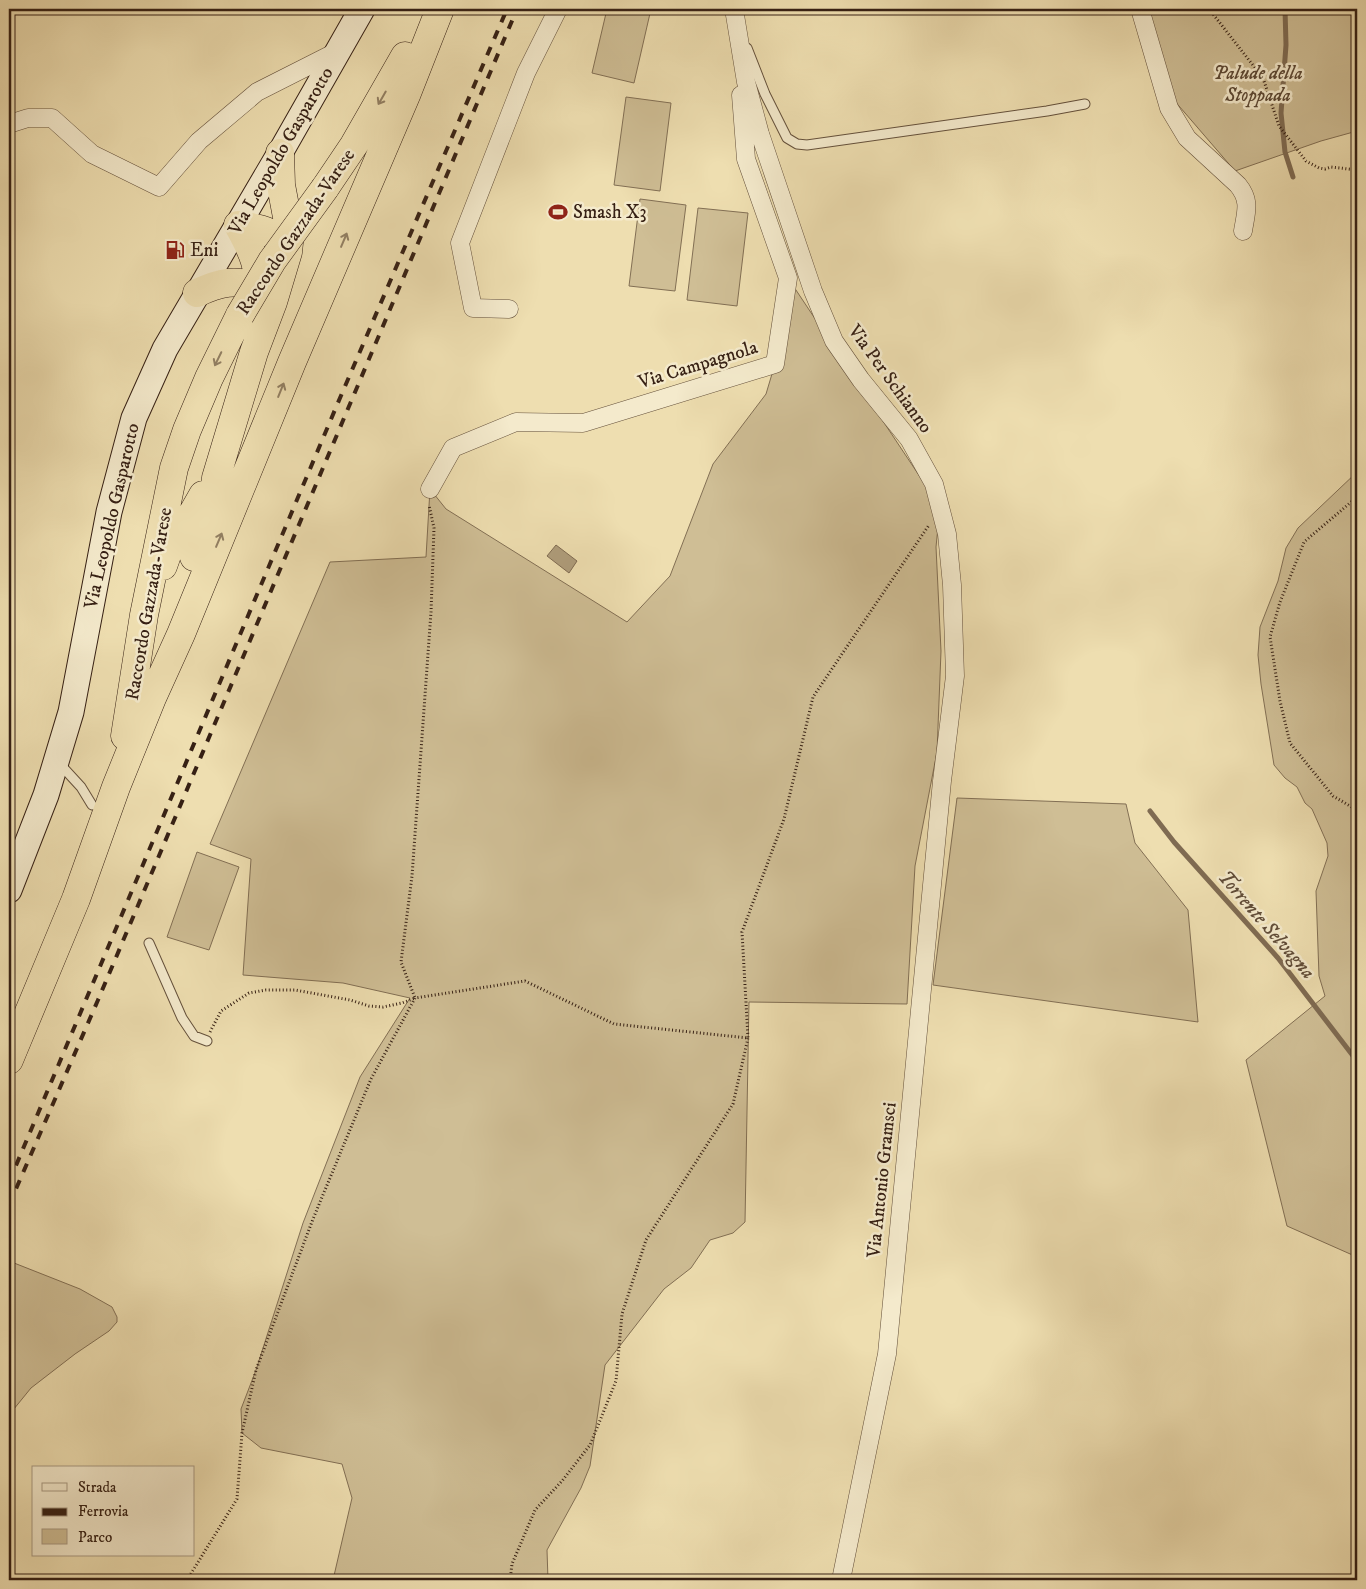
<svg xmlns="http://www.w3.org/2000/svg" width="1366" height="1589" font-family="'IM FELL DW Pica',serif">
<rect width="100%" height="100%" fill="#eedeb0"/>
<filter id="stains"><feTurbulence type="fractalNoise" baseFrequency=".004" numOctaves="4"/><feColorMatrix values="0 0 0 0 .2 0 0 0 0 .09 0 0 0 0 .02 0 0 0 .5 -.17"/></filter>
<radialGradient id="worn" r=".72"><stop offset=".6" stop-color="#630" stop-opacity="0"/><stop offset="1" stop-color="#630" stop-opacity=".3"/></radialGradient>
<!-- green -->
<path fill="#cfbe95" stroke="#826f54" d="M607,9H651L634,83L592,73Z
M1136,9H1357V131L1321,141L1235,171L1154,77Z
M626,97L671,103L660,191L614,185Z
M640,199L686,205L675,291L629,286Z
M698,208L748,213L737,306L687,300Z
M788,278L940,507L936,547L941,651L937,752L915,866L907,1004L749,1002L745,1222L733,1233L710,1240L691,1268L664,1289L605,1365L590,1466L581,1488L547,1550L548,1580H333L352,1498L342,1464L261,1448L242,1433L241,1409L256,1370L303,1223L360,1077L410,998L343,983L243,975L251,859L210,844L330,562L426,557L430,489L446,509L627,622L670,576L713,464L766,394L786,327Z
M1357,472V1257L1287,1226L1246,1060L1325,996L1319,976L1316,891L1328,856L1327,843L1312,809L1305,803L1297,787L1285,778L1274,765L1261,684L1258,655L1260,627L1278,581L1286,548L1298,528Z
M957,798L1126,804L1135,843L1188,910L1198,1022L933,985Z
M197,852L239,867L209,950L167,937Z
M9,1261L80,1289L112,1307L117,1317V1322L109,1331L75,1354L31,1388L9,1415Z"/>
<!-- water -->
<path fill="#af9d7b" stroke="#7f6b52" d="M556,545L577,561L569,573L547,556Z"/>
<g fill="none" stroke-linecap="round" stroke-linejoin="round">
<!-- stream -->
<path stroke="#7f6b52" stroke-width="5" d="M1285,9L1286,45L1281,113L1285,152L1293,177
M1150,811L1174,842L1278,958L1357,1061"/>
<!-- lane casing -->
<g stroke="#64503b" stroke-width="11">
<path id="lane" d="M747,48L765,94L787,138L797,144L807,145L1047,111L1085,104
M58,762L81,787L92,805
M149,943L182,1018L194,1036L207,1041"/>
</g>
<!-- street casing -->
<g stroke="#64503b" stroke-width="19">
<path id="street" d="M734,9L746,82L760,134L813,291L834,341L861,380L909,439L934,484L947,534L952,585L955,676L942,781L887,1354L841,1580
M1140,9L1169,108L1187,138L1238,185C1251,201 1246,212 1243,231
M9,124L28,118H52L92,154L159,187L199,141L257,92L338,51
M509,309L473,308L460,243L526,73L558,9
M430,489L453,448L516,422L583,423L775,364L788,278L746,159L741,95"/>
</g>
<!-- secondary casing -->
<g stroke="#362014" stroke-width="27">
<path id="secondary" d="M9,890L46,795L71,712L109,512L134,418L165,349L280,153L362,9"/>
</g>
<!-- highway casing -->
<g stroke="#362014" stroke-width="29">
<path id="highway" d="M325,188L354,145L405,56
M238,225C253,252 260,267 259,298
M238,225C261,228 277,231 288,252
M197,293C218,283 238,277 259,290
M194,557C203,531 213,506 216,478L254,352L273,302L288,252L290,233L281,185L280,153
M163,566L169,549L191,516L203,495
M125,736L144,615L174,468L187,430L209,378L240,315
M9,1060L76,899L116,787L152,698L181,634L292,362L407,93L440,9"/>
</g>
<!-- path -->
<path stroke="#362014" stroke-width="3" stroke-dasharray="1 2.5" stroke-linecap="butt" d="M1209,9L1263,78L1279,126L1306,161L1319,168L1325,169L1331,167L1357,170
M1357,497L1304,542L1280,602L1270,637L1280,701L1290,743L1333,796L1357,810
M210,1032L221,1011L249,993L266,990H295L350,1000L369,1006L383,1007L402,1003L415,998L401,962L412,876L431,612L434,528L429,505
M187,1580L237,1499L242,1433L256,1370L313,1219L371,1079L415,998L525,981L614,1024L748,1038L742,932L784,819L813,697L929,525
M510,1580L512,1564L535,1510L562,1481L590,1445L616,1381L622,1314L646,1240L733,1104L748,1038"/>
<!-- lane -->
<use href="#lane" stroke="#f4eacc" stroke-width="9"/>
<!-- street -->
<use href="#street" stroke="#f4eacc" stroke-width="18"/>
<!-- secondary -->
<use href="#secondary" stroke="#f4eacc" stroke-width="25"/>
<!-- highway -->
<use href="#highway" stroke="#eedeb0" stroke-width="28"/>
<!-- rail -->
<path stroke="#362014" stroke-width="4" stroke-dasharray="9 9" stroke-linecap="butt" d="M9,1182L337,405L507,9
M9,1205L98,1000L517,9"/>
<!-- highway-bridge casing -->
<g stroke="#362014" stroke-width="29" stroke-linecap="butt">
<path id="highway-bridge" d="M240,315L272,261L325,188"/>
</g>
<!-- highway-bridge -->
<use href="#highway-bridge" stroke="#eedeb0" stroke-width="28"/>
</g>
<!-- one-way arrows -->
<defs><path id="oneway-shaft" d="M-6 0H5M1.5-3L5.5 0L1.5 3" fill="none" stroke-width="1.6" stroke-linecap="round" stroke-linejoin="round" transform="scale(1.25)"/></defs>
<g stroke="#927f62">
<use href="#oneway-shaft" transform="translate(382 98) rotate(120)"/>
<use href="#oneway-shaft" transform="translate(344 240) rotate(-67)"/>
<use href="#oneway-shaft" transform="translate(218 359) rotate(116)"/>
<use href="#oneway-shaft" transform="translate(281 390) rotate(-68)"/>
<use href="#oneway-shaft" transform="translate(219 540) rotate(-67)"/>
</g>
<!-- icons -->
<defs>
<g id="stadium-bare" transform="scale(1.5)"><path d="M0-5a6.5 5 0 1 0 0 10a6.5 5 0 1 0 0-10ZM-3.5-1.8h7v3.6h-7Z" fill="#8f2418" stroke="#f4eacc" stroke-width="2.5" paint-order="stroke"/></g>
<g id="fuel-bare" transform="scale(1.5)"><path d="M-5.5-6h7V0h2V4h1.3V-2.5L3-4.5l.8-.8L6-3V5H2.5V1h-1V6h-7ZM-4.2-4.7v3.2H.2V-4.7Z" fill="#8f2418" stroke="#f4eacc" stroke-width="2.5" paint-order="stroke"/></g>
</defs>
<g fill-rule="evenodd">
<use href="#stadium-bare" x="558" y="212"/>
<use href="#fuel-bare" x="175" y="250"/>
</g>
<g text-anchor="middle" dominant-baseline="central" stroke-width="5" stroke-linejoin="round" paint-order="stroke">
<!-- park labels -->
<g font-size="19" font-style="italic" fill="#5c4834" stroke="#f4eacc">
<text x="1258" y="73">Palude della<tspan x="1258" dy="22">Stoppada</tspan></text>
</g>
<!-- street labels -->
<g font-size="19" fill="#362014" stroke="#f4eacc">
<text transform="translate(281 151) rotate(-60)">Via Leopoldo Gasparotto</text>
<text transform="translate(296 232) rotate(-56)">Raccordo Gazzada-Varese</text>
<text transform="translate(698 365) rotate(-17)">Via Campagnola</text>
<text transform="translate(890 379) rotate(54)">Via Per Schianno</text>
<text transform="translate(112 516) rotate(-77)">Via Leopoldo Gasparotto</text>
<text transform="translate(149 604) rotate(-80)">Raccordo Gazzada-Varese</text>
<text transform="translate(882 1180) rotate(-84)">Via Antonio Gramsci</text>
</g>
<!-- poi labels -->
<g font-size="19" fill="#362014" stroke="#f4eacc" text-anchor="start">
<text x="573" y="212">Smash X3</text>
<text x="190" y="250">Eni</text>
</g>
<!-- water labels -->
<g font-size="20" font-style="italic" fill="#604c38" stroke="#f4eacc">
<text transform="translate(1266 925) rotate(49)">Torrente Selvagna</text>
</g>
</g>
<!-- margin -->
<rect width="1366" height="1589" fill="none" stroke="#eedeb0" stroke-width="30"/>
<rect x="10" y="10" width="1346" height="1569" fill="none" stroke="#362014" stroke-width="2.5"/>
<rect x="15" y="15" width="1336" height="1559" fill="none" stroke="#362014"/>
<!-- legend -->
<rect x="32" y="1466" width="162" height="90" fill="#f4eacc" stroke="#a89982"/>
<rect x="42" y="1483" width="25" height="8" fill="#f4eacc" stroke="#a89982"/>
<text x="78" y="1492" font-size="15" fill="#362014">Strada</text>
<rect x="42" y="1508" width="25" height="8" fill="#362014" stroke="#a89982"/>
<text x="78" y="1516" font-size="15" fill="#362014">Ferrovia</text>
<rect x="42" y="1529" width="25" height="15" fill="#cfbe95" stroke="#a89982"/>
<text x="78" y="1542" font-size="15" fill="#362014">Parco</text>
<rect width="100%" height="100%" filter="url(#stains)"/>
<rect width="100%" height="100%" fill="url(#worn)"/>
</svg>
